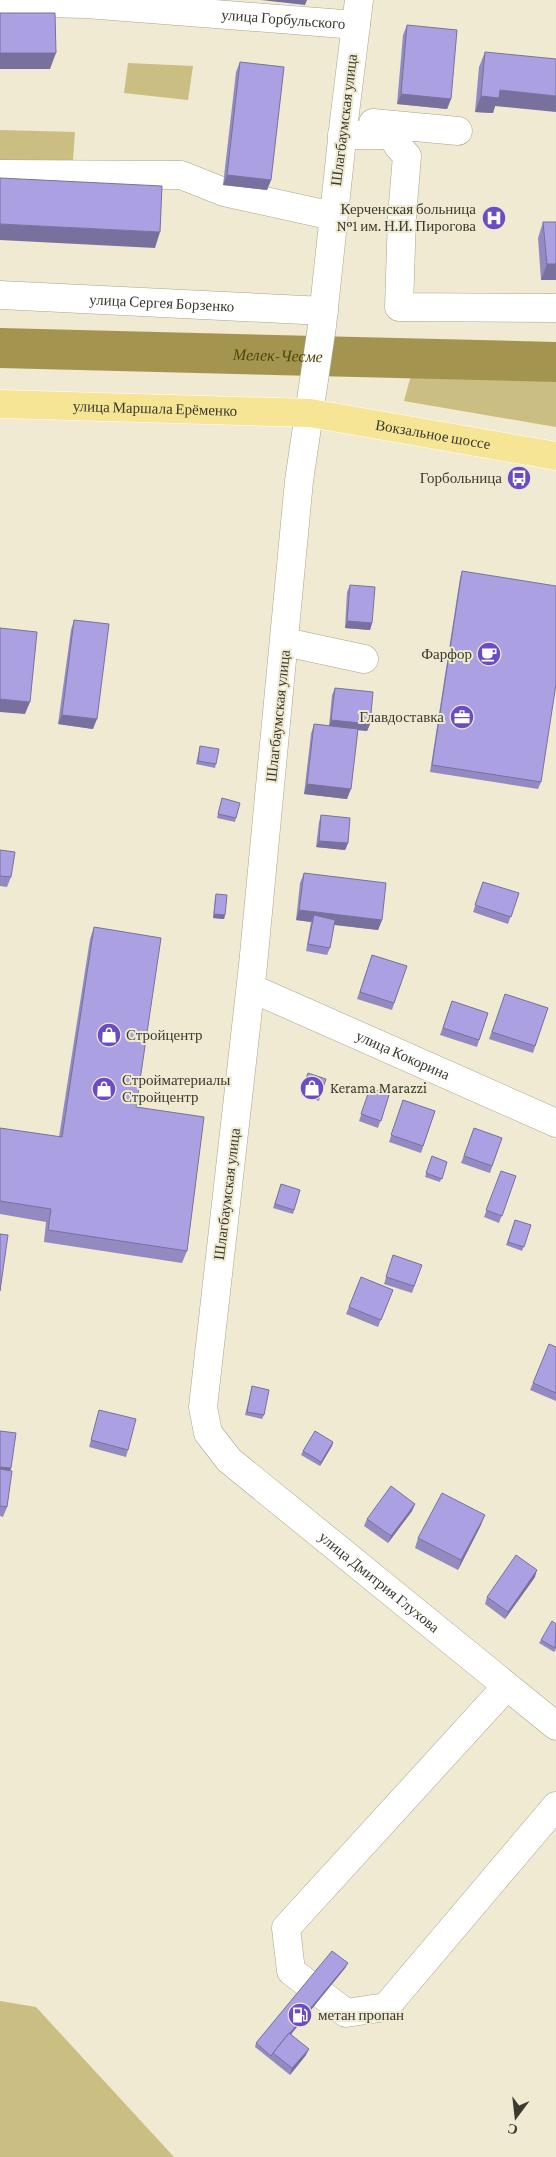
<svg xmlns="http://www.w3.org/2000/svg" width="556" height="2157" font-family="'Crimson Pro',serif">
<rect width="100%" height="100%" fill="#efead1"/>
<!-- green -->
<path fill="#cabe83" d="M128,63L193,66L188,100L124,93Z
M0,130L75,132L72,173L0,165Z
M413,368L556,373V427L404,401Z
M0,2001L36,2007L174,2157H0Z"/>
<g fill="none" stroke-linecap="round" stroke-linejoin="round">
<!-- river -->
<path stroke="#a3954f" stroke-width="40" id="s1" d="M0,348L556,362"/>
<!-- minor casing -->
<g stroke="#a9a58d" stroke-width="29">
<g id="minor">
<path id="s2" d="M359,0L344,121L322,326L299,481L253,965L203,1407L208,1433L229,1460L556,1726"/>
<path id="s3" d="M0,2L86,4L356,25"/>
<path d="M373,123L458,131"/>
<path d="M342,135H392L398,146L407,156L402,216L399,307L556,308"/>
<path d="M0,174L181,175L224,192L333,216"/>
<path id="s4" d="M0,295L324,311"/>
<path d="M285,642L364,659"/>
<path id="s5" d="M251,988L556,1123"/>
<path d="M506,1687L286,1928L291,1971L346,2013L386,2007L556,1806"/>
</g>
</g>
<!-- major casing -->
<g stroke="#fff" stroke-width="29">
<g id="major">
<path id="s6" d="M0,404L310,413L556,456"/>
</g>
</g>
<!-- minor -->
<use href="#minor" stroke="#fff" stroke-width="28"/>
<!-- major -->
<use href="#major" stroke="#f5e595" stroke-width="28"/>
</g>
<!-- wall -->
<path fill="#938ac2" d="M407,25L451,99L447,109L397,104L403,35Z
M485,52L495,106L493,113L475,112L479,67Z
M240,62L271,180L267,190L223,185L236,72Z
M543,222H556V280H541L538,238Z
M462,571L541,782L538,789L430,772L460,578Z
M350,585L372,623L370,630L345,628L347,592Z
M74,620L93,729L58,724L71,630Z
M335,688L370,724L367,731L358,730L347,799L304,794L311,734L314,724L329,726L332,695Z
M200,746L216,764L215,768L196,764Z
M222,798L236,818L235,822L217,818Z
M321,815L348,843L345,850L316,847L319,822Z
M0,850L11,877L7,887L0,886Z
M304,873L382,920L378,930L334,925L330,948L327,955L306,951L311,922L296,920L300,883Z
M483,882L519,893L508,924L473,912Z
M216,894L225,915L224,919L213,918L215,898Z
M94,927L136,1107L187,1251L182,1263L44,1242L46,1222L0,1214V1128L59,1137L90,939Z
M372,955L407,966L392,1010L357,999Z
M505,994L548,1008L533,1053L489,1039Z
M452,1001L488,1013L477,1047L440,1035Z
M308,1073L320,1097L319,1101L301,1095Z
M370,1088L389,1095L378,1128L359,1121Z
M403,1100L435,1111L421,1153L389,1142Z
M474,1128L502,1138L490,1173L461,1163Z
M432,1156L447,1162L440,1182L425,1177Z
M501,1171L516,1176L499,1223L484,1217Z
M281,1184L300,1190L293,1214L273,1208Z
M515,1220L531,1225L522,1251L506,1245Z
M393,1255L422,1265L412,1293L384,1284Z
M361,1277L393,1290L378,1327L346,1314Z
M556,1347V1401L530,1390L533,1383Z
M252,1386L264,1415L262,1419L245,1415Z
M99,1410L128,1450L126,1457L89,1447Z
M0,1431L11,1468L10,1471L7,1507L3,1517L0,1516Z
M333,1442L332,1446L320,1466L301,1455L303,1451Z
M415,1504L412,1511L388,1543L364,1526L367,1519Z
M481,1525L458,1570L415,1548L418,1538Z
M535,1577L505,1619L485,1604L487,1597Z
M556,1624V1649L554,1652L539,1643L541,1640Z
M346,1967L291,2034L306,2055L290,2075L255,2047L256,2043Z"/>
<!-- shaded-wall -->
<path fill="#78719e" d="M261,0H307L305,5Z
M0,53H56L50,69H0Z
M500,90L556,96V112L495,106L493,113L475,112L481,96Z
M401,94L451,99L447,109L397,104Z
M227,175L271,180L267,190L223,185Z
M0,224L160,232L155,248L0,240Z
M547,264H556V280H541Z
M347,621L372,623L370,630L345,628Z
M0,699L30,702L25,714L0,712Z
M62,715L97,719L93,729L58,724Z
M331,720L370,724L367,731L329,727Z
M307,784L351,789L347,799L304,794Z
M319,841L348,843L345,850L316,847Z
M299,910L382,920L378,930L312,922L314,915L311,922L296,920Z
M214,914L225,915L224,919L213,918Z
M333,1442L332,1446L320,1466L321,1462Z
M0,1467L11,1468L8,1478L0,1477Z
M415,1504L412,1511L388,1543L391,1536Z
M485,1515L481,1525L458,1570L461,1560Z
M537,1570L535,1577L505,1619L508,1612Z
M348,1963L346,1967L275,2054L274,2053Z
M309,2049L306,2055L290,2075L292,2068Z"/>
<!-- building -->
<path fill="#aba1e2" stroke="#78719e" d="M0,13H55L56,53H0Z
M407,25L457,30L451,99L401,94Z
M485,52L556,59V96L500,90L499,98L481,96Z
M240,62L284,67L271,180L227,175Z
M0,178L162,186L160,232L0,224Z
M543,222H556V264H547Z
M462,571L556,586V684L541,782L432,765Z
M350,585L375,587L372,623L347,621Z
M74,620L109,624L97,719L62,715Z
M0,628L37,632L30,702L0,699Z
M335,688L373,692L370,724L331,720Z
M314,724L358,729L351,789L307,784Z
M200,746L219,749L216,764L198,761Z
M222,798L240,803L236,818L218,814Z
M321,815L350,818L348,843L319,841Z
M0,850L15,852L11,877L0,876Z
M304,873L386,883L382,920L299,910Z
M483,882L519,893L511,917L475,905Z
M216,894L227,895L225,915L214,914Z
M314,915L335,920L330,948L308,944Z
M94,927L161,938L136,1107L204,1117L187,1251L48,1230L51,1209L0,1201V1128L62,1137Z
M372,955L407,966L394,1003L360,992Z
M505,994L548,1008L535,1046L492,1032Z
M452,1001L488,1013L479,1040L443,1028Z
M308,1073L326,1079L320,1097L302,1091Z
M370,1088L389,1095L381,1121L361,1114Z
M403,1100L435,1111L423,1146L391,1135Z
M474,1128L502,1138L492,1166L464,1156Z
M432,1156L447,1162L442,1179L426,1173Z
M501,1171L516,1176L502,1216L486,1210Z
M281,1184L300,1190L294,1210L275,1204Z
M515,1220L531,1225L524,1247L508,1242Z
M0,1234L8,1235L0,1291Z
M393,1255L422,1265L414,1286L386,1277Z
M361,1277L393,1290L381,1320L349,1307Z
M549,1344L556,1347V1393L533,1383Z
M252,1386L269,1390L264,1415L247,1412Z
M99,1410L136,1419L128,1450L91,1440Z
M0,1431L16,1433L11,1468L0,1467Z
M315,1431L333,1442L321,1462L303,1451Z
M0,1469L12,1471L7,1507L0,1506Z
M391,1486L415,1504L391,1536L367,1519Z
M442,1493L485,1515L461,1560L418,1538Z
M516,1555L537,1570L508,1612L487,1597Z
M552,1621L556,1624L555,1648L541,1640Z
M332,1951L348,1963L290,2033H289L273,2053L271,2056L256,2043Z
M289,2033L309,2049L292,2068L273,2053Z"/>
<!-- icons -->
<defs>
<g id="hospital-disc" transform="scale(1.25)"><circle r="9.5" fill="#6c4cc5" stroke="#efead1"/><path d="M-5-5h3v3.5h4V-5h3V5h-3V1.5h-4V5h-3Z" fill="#fff"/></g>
<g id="bus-disc" transform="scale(1.25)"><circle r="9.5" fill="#6c4cc5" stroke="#efead1"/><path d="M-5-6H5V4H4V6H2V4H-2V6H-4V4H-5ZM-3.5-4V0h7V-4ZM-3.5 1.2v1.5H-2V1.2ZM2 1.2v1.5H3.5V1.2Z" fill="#fff"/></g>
<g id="cafe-disc" transform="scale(1.25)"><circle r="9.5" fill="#6c4cc5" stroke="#efead1"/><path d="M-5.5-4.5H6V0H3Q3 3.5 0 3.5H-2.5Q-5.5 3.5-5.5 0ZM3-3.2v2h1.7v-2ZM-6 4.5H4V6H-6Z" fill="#fff"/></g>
<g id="office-disc" transform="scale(1.25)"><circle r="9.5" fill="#6c4cc5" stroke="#efead1"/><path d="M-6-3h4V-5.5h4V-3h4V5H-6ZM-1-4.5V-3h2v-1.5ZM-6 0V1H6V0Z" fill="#fff"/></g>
<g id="shop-disc" transform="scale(1.25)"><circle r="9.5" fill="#6c4cc5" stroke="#efead1"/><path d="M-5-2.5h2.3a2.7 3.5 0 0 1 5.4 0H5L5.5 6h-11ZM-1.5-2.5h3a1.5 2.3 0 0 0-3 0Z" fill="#fff"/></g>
<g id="fuel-disc" transform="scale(1.25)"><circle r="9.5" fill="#6c4cc5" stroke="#efead1"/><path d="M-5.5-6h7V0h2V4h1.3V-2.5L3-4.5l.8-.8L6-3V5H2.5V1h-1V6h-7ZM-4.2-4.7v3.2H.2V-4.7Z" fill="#fff"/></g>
</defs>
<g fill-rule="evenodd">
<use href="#hospital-disc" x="494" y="218"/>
<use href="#bus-disc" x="519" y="478"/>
<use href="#cafe-disc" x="489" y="654"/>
<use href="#office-disc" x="462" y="717"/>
<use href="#shop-disc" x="109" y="1035"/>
<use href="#shop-disc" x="312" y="1088"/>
<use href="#shop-disc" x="104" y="1089"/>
<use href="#fuel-disc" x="300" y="2015"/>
</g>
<g text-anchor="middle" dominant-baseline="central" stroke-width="4" stroke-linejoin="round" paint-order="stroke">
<!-- street labels -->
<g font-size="15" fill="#3b3a30" stroke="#efead1">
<text stroke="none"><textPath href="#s3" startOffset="284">улица Горбульского</textPath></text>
<text transform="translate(344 120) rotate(-83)">Шлагбаумская улица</text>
<text stroke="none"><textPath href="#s4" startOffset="162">улица Сергея Борзенко</textPath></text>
<text stroke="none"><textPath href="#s6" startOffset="155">улица Маршала Ерёменко</textPath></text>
<text stroke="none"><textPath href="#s6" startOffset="435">Вокзальное шоссе</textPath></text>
<text transform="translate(278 716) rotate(-84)">Шлагбаумская улица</text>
<text stroke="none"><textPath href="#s5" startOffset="166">улица Кокорина</textPath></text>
<text transform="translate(227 1194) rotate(-83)">Шлагбаумская улица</text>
<text stroke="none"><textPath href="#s2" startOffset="1670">улица Дмитрия Глухова</textPath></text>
</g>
<!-- poi labels -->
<g font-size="15" fill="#3b3a30" stroke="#efead1" text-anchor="end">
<text x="476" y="209">Керченская больница<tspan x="476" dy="17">№1 им. Н.И. Пирогова</tspan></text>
<text x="502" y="478">Горбольница</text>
<text x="472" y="654">Фарфор</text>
<text x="444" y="717">Главдоставка</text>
<text x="126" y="1035" text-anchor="start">Стройцентр</text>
<text x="122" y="1080" text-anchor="start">Стройматериалы<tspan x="122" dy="17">Стройцентр</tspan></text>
<text x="330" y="1088" text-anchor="start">Kerama Marazzi</text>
<text x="318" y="2015" text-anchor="start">метан пропан</text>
</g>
<!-- water labels -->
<g font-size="16" font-style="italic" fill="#50450d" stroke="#efead1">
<text stroke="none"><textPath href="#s1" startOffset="278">Мелек-Чесме</textPath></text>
</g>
</g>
<!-- north arrow -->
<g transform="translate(516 2117) rotate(195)" stroke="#efead1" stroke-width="4" paint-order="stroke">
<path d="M0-4L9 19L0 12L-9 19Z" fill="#3b3a30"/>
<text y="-8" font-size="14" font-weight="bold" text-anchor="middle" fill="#3b3a30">С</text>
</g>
</svg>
